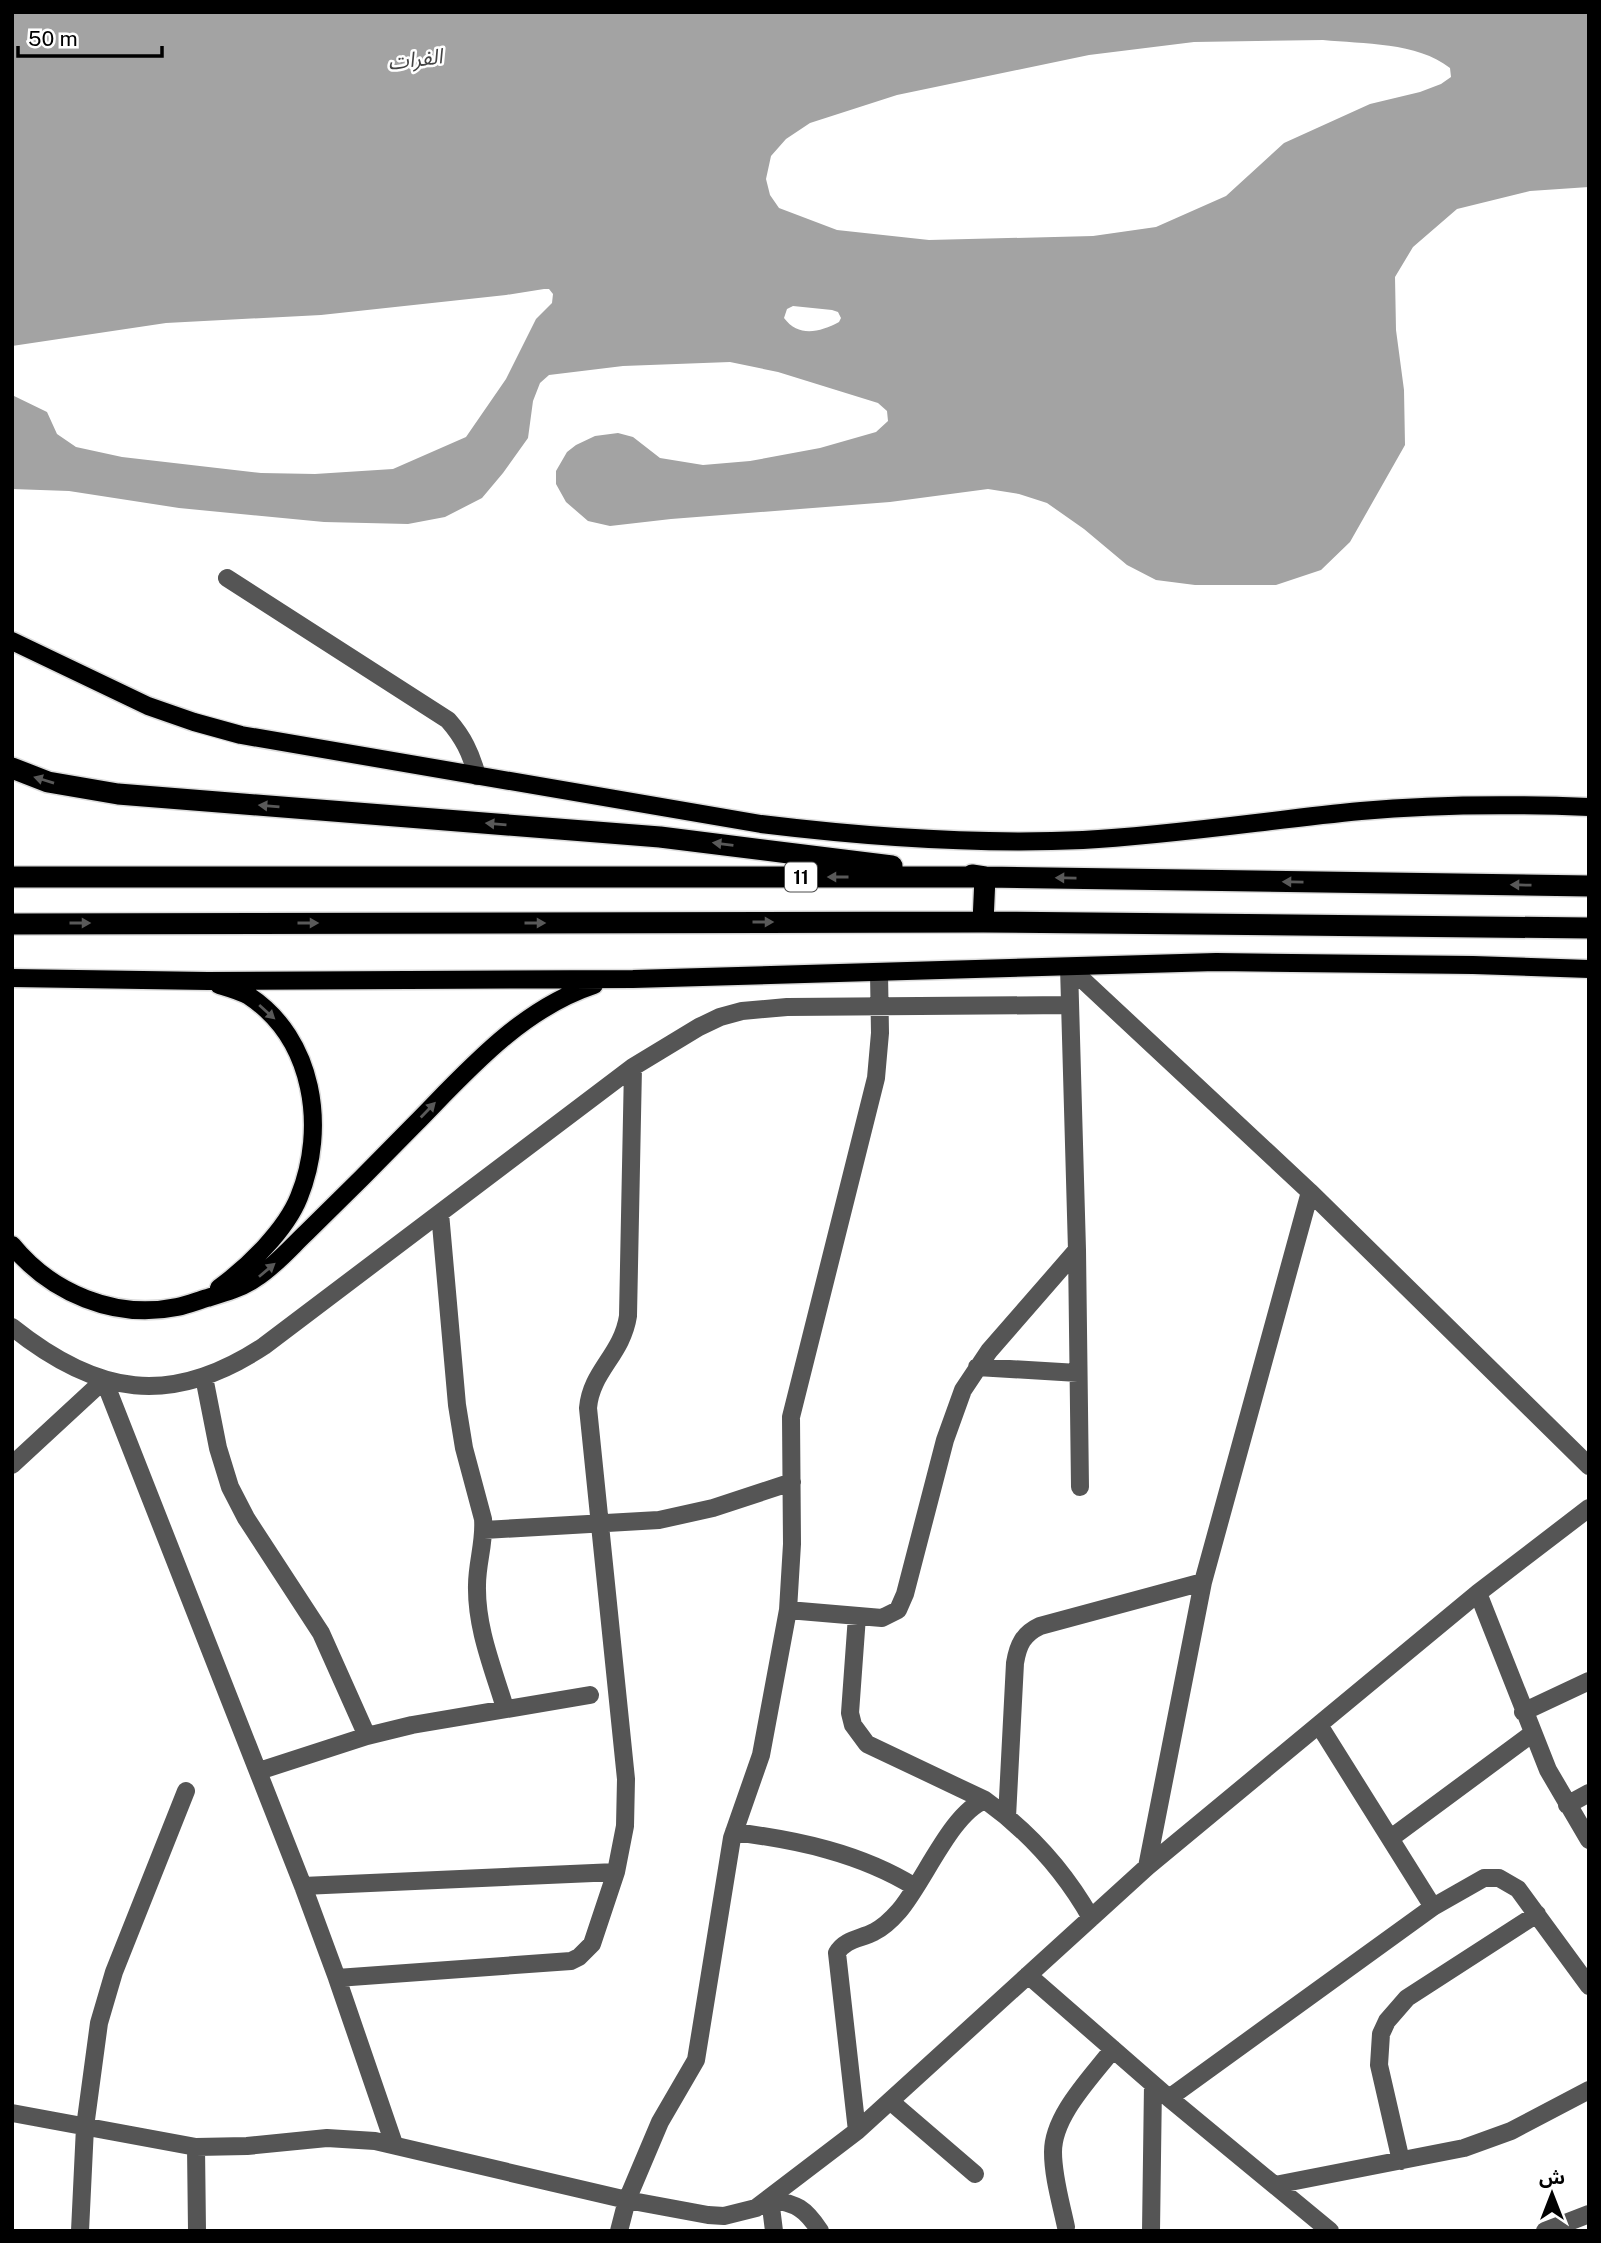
<svg xmlns="http://www.w3.org/2000/svg" width="1601" height="2243" font-family="'Public Sans','Noto Sans Arabic',sans-serif">
<rect width="100%" height="100%" fill="#fff"/>
<!-- water -->
<path fill="#a3a3a3" fill-rule="evenodd" d="M12,12H1589V187L1530,191L1457,209L1413,247L1395,277L1396,330L1404,390L1405,445L1350,542L1321,570L1276,585H1195L1156,580L1127,565L1084,529L1047,503L1019,494L988,489L890,502L671,519L610,526L588,521L566,502L556,484V471L567,452L576,445L595,436L618,433L633,437L660,458L703,465L750,461L820,448L876,432L888,421L887,411L878,403L778,372L730,362L623,366L549,375L540,383L533,401L528,438L503,473L482,498L445,517L408,524L324,522L179,508L69,491L12,489V395L47,412L57,434L76,447L122,457L261,473L315,474L393,469L466,437L506,379L536,319L552,303L553,294L549,289H544L506,295L321,315L166,323L12,346ZM1323,40C1363,44 1417,42 1450,68L1451,77L1441,84L1420,92L1370,104L1284,143L1226,196L1156,227L1093,236L929,240L837,230L779,208L770,195L766,179L771,156L786,139L810,123L897,95L1089,55L1194,42ZM793,306L832,310L838,312L841,318L839,322C820,332 799,338 784,318L787,309Z"/>
<g fill="none" stroke-linecap="round" stroke-linejoin="round">
<!-- major casing -->
<g stroke="#dbdbdb" stroke-width="21">
<path id="major" d="M12,641L148,706L194,722L241,735L761,824C868,837 975,845 1083,840C1176,835 1268,820 1361,811C1437,804 1513,804 1589,807
M12,978L208,981L633,979L1216,962L1473,965L1589,969
M219,985C229,988 240,991 249,996C314,1039 327,1128 299,1197C286,1230 248,1267 219,1288
M12,1245C51,1293 115,1320 177,1307C187,1305 197,1301 207,1298C224,1293 242,1288 256,1278C275,1266 291,1247 307,1232C344,1196 380,1160 416,1123C468,1070 521,1009 594,985"/>
</g>
<!-- highway casing -->
<g stroke="#dbdbdb" stroke-width="24">
<path id="highway" d="M12,768L48,782L118,794L660,837L892,866
M972,875L985,877L983,922
M12,877H985L1589,886
M12,924L983,922L1589,928"/>
</g>
<!-- minor -->
<path stroke="#555" stroke-width="18" d="M227,578L448,720C463,737 471,753 477,776
M1069,967L1310,1192L1589,1466
M1069,967L1077,1250L1080,1487
M440,1213L457,1405L464,1448L483,1519C485,1541 477,1563 477,1585C476,1628 493,1668 505,1708
M12,1327C97,1395 170,1408 264,1346L633,1067L699,1027L720,1017L742,1011L787,1007L1070,1005
M977,1367L1078,1373
M204,1377L218,1448L230,1487L246,1518L321,1633L367,1736
M12,1465L104,1380L303,1886L337,1978L394,2144
M484,1530L659,1520L713,1508L792,1482
M1478,1593L1548,1770L1589,1840
M788,1610L882,1618L898,1610L905,1594L945,1440L963,1390L989,1351L1077,1250
M857,1616L850,1713L853,1725L867,1744L985,1800C1028,1831 1065,1872 1091,1918
M1523,1712L1589,1681
M1319,1725L1433,1907
M259,1771L367,1736L412,1725L590,1695
M1567,1805L1589,1793
M1007,1817L1015,1663C1018,1645 1023,1634 1040,1626L1203,1582
M734,1832C797,1840 860,1853 915,1887
M1391,1838L1533,1733
M1147,1867L1203,1582L1310,1192
M303,1886L616,1872
M1028,1975L1169,2098L1330,2231
M337,1978L571,1961L579,1957L592,1944L616,1872L625,1826L626,1779L588,1408C591,1371 622,1355 628,1316L633,1067
M1169,2098L1433,1907L1484,1878H1499L1518,1889L1589,1986
M890,2101L975,2174
M12,2113L196,2147L247,2146L327,2138L375,2141L627,2200L708,2215L724,2216L756,2208L857,2131L1147,1867L1478,1593L1589,1508
M857,2131L837,1953C845,1939 861,1939 874,1932C884,1927 892,1919 899,1911C924,1882 951,1813 985,1800
M196,2147L197,2231
M1401,2161L1379,2065L1381,2034L1387,2021L1407,1998L1537,1914
M1275,2185L1464,2148L1511,2131L1589,2090
M1066,2227C1061,2203 1053,2177 1053,2152C1053,2115 1092,2077 1113,2049
M80,2231L85,2127L99,2023L114,1972L186,1791
M619,2231L627,2200L660,2122L696,2060L732,1838L761,1755L788,1610L792,1544L791,1417L876,1078L880,1033L879,973
M774,2231L770,2199C797,2204 805,2208 820,2231
M1151,2231L1153,2084
M1545,2231L1589,2214"/>
<!-- major -->
<use href="#major" stroke="#000" stroke-width="18"/>
<!-- highway -->
<use href="#highway" stroke="#000" stroke-width="21"/>
</g>
<!-- one-way arrows -->
<defs><path id="oneway-solid" d="M-6-.8H1V-3.2L6.5 0L1 3.2V.8H-6Z" transform="scale(1.75)"/></defs>
<g fill="#595959">
<use href="#oneway-solid" transform="translate(44 780) rotate(-163)"/>
<use href="#oneway-solid" transform="translate(269 806) rotate(-175)"/>
<use href="#oneway-solid" transform="translate(496 824) rotate(-175)"/>
<use href="#oneway-solid" transform="translate(723 844) rotate(-173)"/>
<use href="#oneway-solid" transform="translate(838 877) rotate(180)"/>
<use href="#oneway-solid" transform="translate(1066 878) rotate(-179)"/>
<use href="#oneway-solid" transform="translate(1293 882) rotate(-179)"/>
<use href="#oneway-solid" transform="translate(1521 885) rotate(-179)"/>
<use href="#oneway-solid" transform="translate(763 922)"/>
<use href="#oneway-solid" transform="translate(80 923)"/>
<use href="#oneway-solid" transform="translate(308 923)"/>
<use href="#oneway-solid" transform="translate(535 923)"/>
<use href="#oneway-solid" transform="translate(267 1012) rotate(42)"/>
<use href="#oneway-solid" transform="translate(428 1110) rotate(-46)"/>
<use href="#oneway-solid" transform="translate(267 1270) rotate(-40)"/>
</g>
<g text-anchor="middle" dominant-baseline="central" stroke-width="5" stroke-linejoin="round" paint-order="stroke">
<!-- shield labels -->
<rect fill="#fff" stroke="#4c4c4c" stroke-width="2" x="785" y="862.5" width="32" height="29" rx="5"/>
<g font-size="18" font-weight="bold" fill="#000">
<text x="801" y="877">11</text>
</g>
<!-- water labels -->
<g font-size="21" font-style="italic" fill="#444" stroke="#fff">
<text transform="translate(415 59) rotate(-7)">الفرات</text>
</g>
</g>
<!-- border -->
<rect width="1601" height="2243" fill="none" stroke="#000000" stroke-width="28"/>
<!-- north arrow -->
<g transform="translate(1552 2194)" stroke="#ffffff" stroke-width="5" paint-order="stroke">
<path d="M0-5L12 26L0 18L-12 26Z" fill="#000000"/>
<text y="-10" font-size="19" font-weight="bold" text-anchor="middle" fill="#000000">ش</text>
</g>
<!-- scale -->
<path d="M18 46v10h144v-10" fill="none" stroke="#000000" stroke-width="3.5"/>
<text x="28" y="46" font-size="21" fill="#000000" stroke="#ffffff" stroke-width="5" paint-order="stroke">50 m</text>
</svg>
